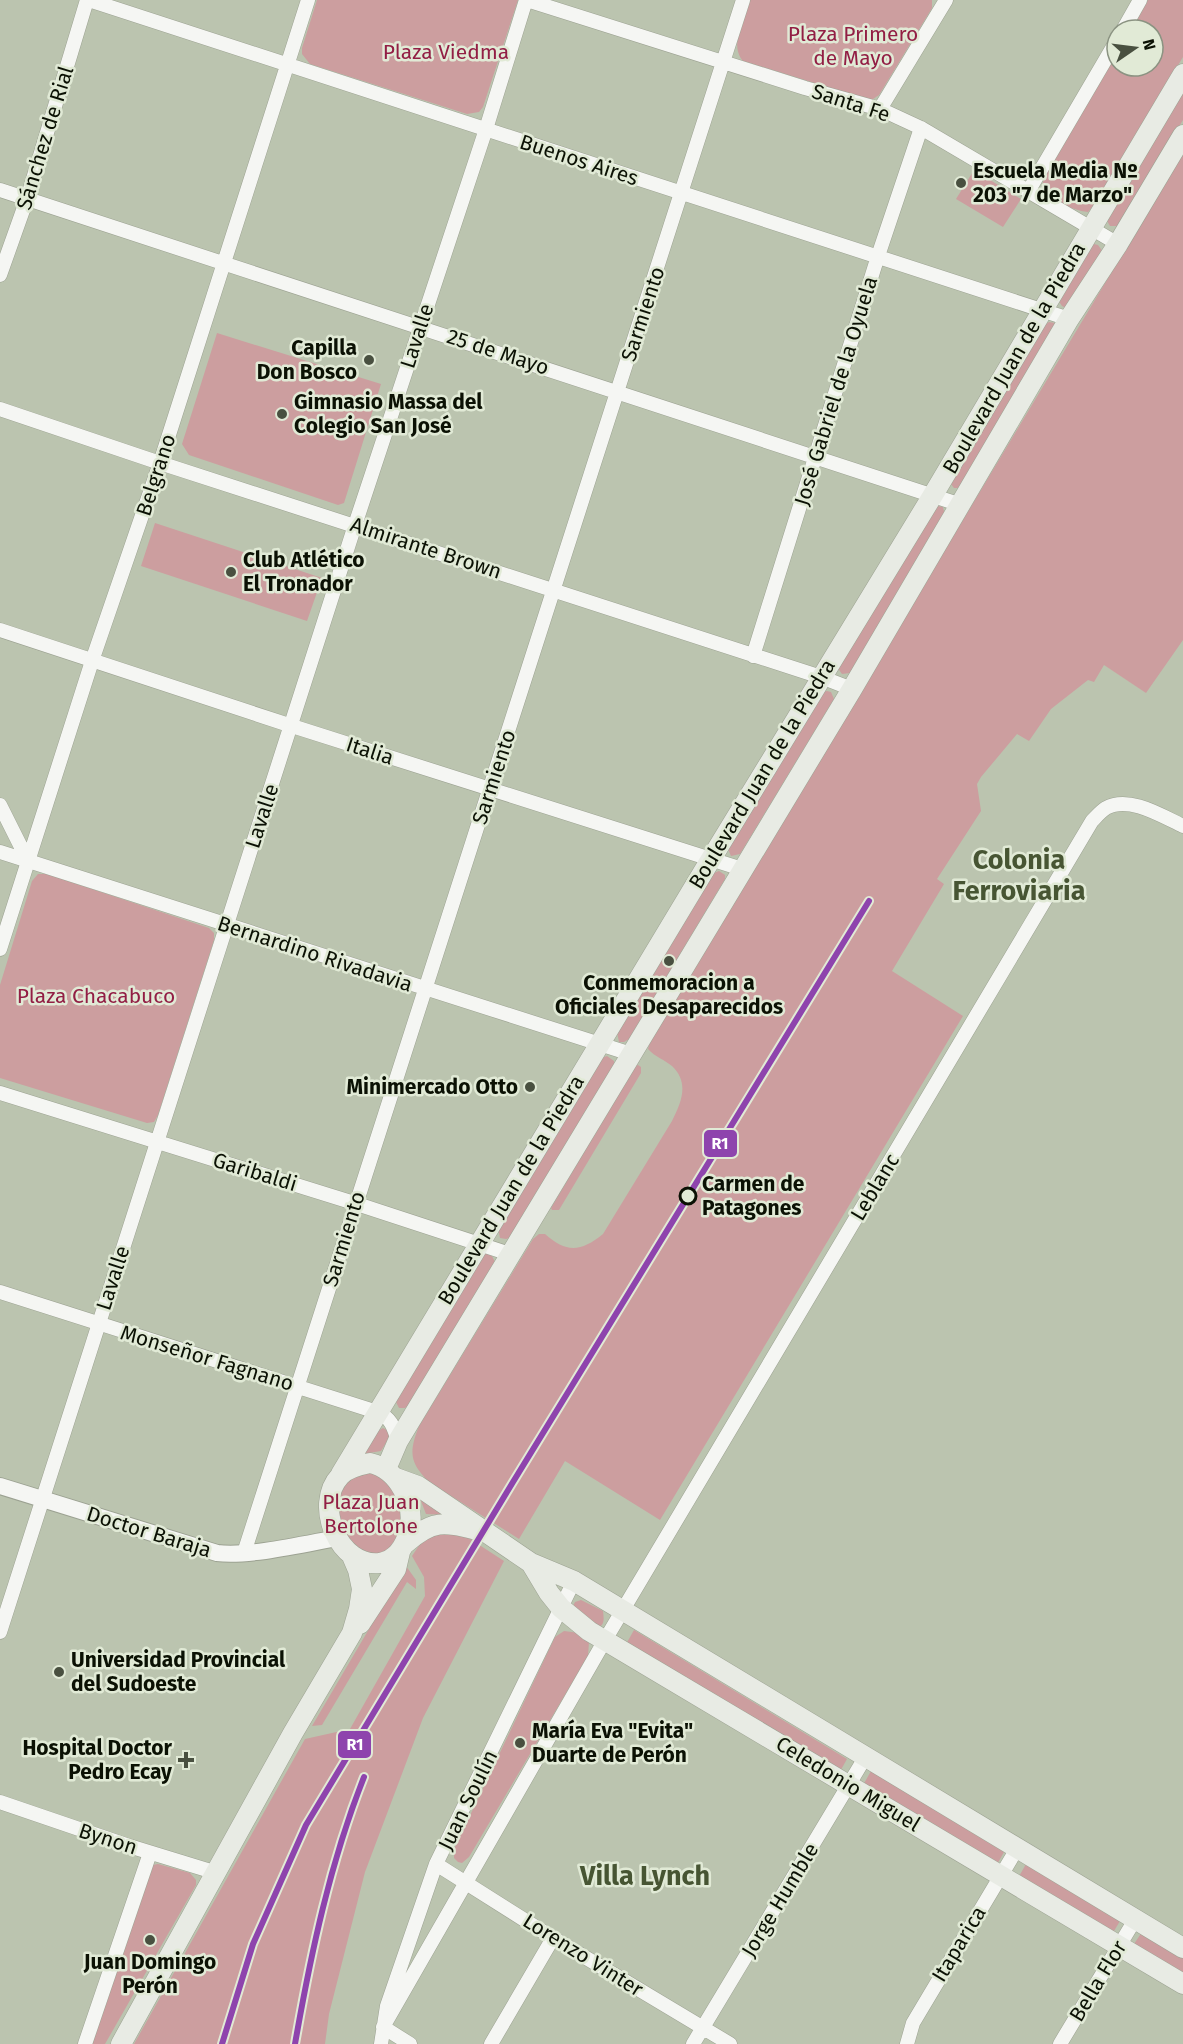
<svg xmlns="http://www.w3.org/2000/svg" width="1183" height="2044" font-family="'Fira Sans',sans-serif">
<rect width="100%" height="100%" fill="#bbc4af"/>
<!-- green -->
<path fill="#cc9e9f" d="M317,0H518L483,107L479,112L467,114L310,64L302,54V48Z
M749,0H932V8L879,95L873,99H866L743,61C729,45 744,18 749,0Z
M1148,0H1183V57L1094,205L1088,212C1071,210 1050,200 1042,186L1045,175L1117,52V66H1153V30H1130Z
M1183,91V120L1119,226H1110L1106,219Z
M1183,153V640L1146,693L1104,665L1094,682L1088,680L1051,709L1029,741L1017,734L981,777L977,784L981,811L937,879L944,884L892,971L963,1016L660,1520L565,1461L519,1539L429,1482C409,1462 409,1452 419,1426L533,1239L539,1234H545C566,1253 581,1252 603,1234L672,1121C681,1103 690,1083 672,1066C665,1060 655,1057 648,1049L650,1042Z
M974,170L1021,199L1003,227L956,199Z
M1094,244L1098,245L1103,252L1066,308L1062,306L1058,300L1090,245Z
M1049,322L1055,323L1058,327L960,488H954L951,484L952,477L1043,326Z
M217,333L381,384L344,503L338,505L189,455L182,444Z
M938,506L943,507L945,516L850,673L842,674L837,667L933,509Z
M155,523L322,578L307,621L141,566Z
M827,691L831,692L834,699L740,854L731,856L728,849L823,692Z
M719,871L725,875V879L629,1039L624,1042H619L617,1032L714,873Z
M38,874H48L59,878L209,928L214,933V940L158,1115L154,1122L147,1123L0,1078V985L32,881Z
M607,1056L614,1061V1066L511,1237L506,1239L500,1238L498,1227L602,1058Z
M638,1065L641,1067V1073L559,1210H552L551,1208L635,1066Z
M486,1254H491L495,1262L410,1404L405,1408H399L396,1402L397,1397L482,1256Z
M383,1428L389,1431L390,1436L381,1451L363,1454L378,1431Z
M368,1472L377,1474L394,1486L404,1519L394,1548C384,1552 374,1558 363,1553C360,1551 356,1546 353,1543C330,1518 330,1480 368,1472Z
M419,1496L444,1515L426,1514Z
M438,1531L464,1535L504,1561L423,1718L365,1872L329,2014L325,2044H134L305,1739L350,1729L425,1596L424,1577L412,1556L424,1538Z
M406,1566L416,1580V1589L407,1582L322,1725L312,1726Z
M581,1600L603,1611C604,1620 605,1625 596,1629L573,1606L575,1602Z
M634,1630L847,1759L838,1775L625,1646Z
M564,1631L579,1633L589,1642L588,1656L469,1857L462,1863L458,1862L454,1858V1849L555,1637Z
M871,1771L1004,1852L995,1868L862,1787Z
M158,1864L190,1873L196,1880V1885L105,2044H92L153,1865Z
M1026,1864L1120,1921L1111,1936L1017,1880Z
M1142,1932L1183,1957V1978L1132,1947Z"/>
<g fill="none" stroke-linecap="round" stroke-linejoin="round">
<!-- minor casing -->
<g stroke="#9ca292" stroke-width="15">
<path id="minor" d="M89,0L1069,319
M527,0L805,88L880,109L921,128L1118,244
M1123,30L1140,0
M880,109L946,0
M0,190L961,505
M1029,190L1117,40
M0,275L27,199L87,0
M0,409L160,463L821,677L852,689
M0,630L292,726L742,869
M753,656L878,256L921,128
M0,805L28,861
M0,852L631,1054
M0,949L92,661L160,463L308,0
M0,1093L354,1203L510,1254
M0,1292L377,1412C391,1417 394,1428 398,1441
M244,1553L743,0
M0,1632L355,525L486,129L526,0
M0,1802L129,1846L217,1873
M436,1864L553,1938L730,2044
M383,2027L605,1640L1092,821C1096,817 1101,811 1106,808C1129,795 1162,816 1183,826
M383,2027L410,2044
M85,2044L150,1853
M381,2044L387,2006L436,1864L574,1581
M491,2044L553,1938
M693,2044L866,1756
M907,2044L913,2023L1018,1847
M1060,2044L1136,1918"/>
</g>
<!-- tertiary casing -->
<g stroke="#9ca292" stroke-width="18">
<path id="tertiary" d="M0,1486L217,1553C249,1557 304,1544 337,1538"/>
</g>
<!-- secondary casing -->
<g stroke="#9ca292" stroke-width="21">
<path id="secondary" d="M370,1463C398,1469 416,1503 409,1531C405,1546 397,1560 380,1563C339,1568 313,1505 340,1476C347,1468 360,1465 370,1463Z
M386,1469L398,1441L852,689L1069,319L1118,244L1183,135
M341,1474L711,859L933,495L1183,74
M396,1478L418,1486L531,1563L574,1581L1183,1948
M406,1543C433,1519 444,1522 477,1530
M531,1563L549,1593L561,1608L589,1631L1183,1984
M360,1624L396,1569L400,1552
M121,2044L293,1733L352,1633L359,1609L362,1589L358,1570L352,1556"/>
</g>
<!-- minor -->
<use href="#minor" stroke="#f5f6f3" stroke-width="14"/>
<!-- tertiary -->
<use href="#tertiary" stroke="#f5f6f3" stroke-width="16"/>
<!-- secondary -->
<use href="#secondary" stroke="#e8ebe4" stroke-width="20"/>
<!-- rail-1 casing -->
<g stroke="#e1ead6" stroke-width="10">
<path id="rail-1" d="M222,2044L253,1944L306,1825L513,1482L869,901
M295,2044C311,1953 330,1863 364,1777"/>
</g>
<!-- rail-1 -->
<use href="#rail-1" stroke="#8e44ad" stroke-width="6"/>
</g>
<!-- markers -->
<g fill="#495040" stroke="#e1ead6" stroke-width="2">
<circle cx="961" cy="183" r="6"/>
<circle cx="369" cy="360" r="6"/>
<circle cx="282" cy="414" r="6"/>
<circle cx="231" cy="572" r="6"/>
<circle cx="669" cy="961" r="6"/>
<circle cx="530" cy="1087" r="6"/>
<circle cx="59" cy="1672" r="6"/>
<circle cx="520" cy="1743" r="6"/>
<path d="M183 1751h6v6h6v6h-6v6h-6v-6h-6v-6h6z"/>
<circle cx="150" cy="1940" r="6"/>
</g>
<circle fill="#e1ead6" stroke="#0b1104" stroke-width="3" cx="688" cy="1196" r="8"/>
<g text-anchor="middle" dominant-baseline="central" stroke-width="5" stroke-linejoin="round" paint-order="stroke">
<!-- park labels -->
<g font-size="21" fill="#921e44" stroke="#e1ead6">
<text x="853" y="34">Plaza Primero<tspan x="853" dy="24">de Mayo</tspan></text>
<text x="446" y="52">Plaza Viedma</text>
<text x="96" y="996">Plaza Chacabuco</text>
<text x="371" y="1502">Plaza Juan<tspan x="371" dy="24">Bertolone</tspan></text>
</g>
<!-- street labels -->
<g font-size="21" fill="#0b1104" stroke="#e1ead6">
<text transform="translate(851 103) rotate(18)">Santa Fe</text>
<text transform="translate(45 138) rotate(-73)">Sánchez de Rial</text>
<text transform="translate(579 160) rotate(18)">Buenos Aires</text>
<text transform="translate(643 314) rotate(-72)">Sarmiento</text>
<text transform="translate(417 336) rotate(-72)">Lavalle</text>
<text transform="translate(498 352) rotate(18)">25 de Mayo</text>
<text transform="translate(1014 358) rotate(-60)">Boulevard Juan de la Piedra</text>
<text transform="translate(836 391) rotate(-73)">José Gabriel de la Oyuela</text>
<text transform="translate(156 475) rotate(-72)">Belgrano</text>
<text transform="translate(426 548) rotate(18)">Almirante Brown</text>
<text transform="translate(370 751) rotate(18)">Italia</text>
<text transform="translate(762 774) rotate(-59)">Boulevard Juan de la Piedra</text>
<text transform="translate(494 777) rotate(-72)">Sarmiento</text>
<text transform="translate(262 816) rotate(-72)">Lavalle</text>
<text transform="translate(315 954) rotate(18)">Bernardino Rivadavia</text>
<text transform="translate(255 1172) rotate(17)">Garibaldi</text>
<text transform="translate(875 1187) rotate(-59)">Leblanc</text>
<text transform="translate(511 1190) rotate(-59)">Boulevard Juan de la Piedra</text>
<text transform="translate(344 1239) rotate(-73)">Sarmiento</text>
<text transform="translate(113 1278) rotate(-72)">Lavalle</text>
<text transform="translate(207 1358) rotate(17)">Monseñor Fagnano</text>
<text transform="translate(149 1532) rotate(17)">Doctor Baraja</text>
<text transform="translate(848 1784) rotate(31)">Celedonio Miguel</text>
<text transform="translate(468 1800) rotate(-64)">Juan Soulín</text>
<text transform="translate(108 1839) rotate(18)">Bynon</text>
<text transform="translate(780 1900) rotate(-59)">Jorge Humble</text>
<text transform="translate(959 1944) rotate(-59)">Itaparica</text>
<text transform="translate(583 1955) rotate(32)">Lorenzo Vinter</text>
<text transform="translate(1098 1981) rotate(-59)">Bella Flor</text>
</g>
<!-- poi labels -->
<g font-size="21" font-weight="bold" fill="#0b1104" stroke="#e1ead6" text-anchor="start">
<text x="973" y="171">Escuela Media Nº<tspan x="973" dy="24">203 "7 de Marzo"</tspan></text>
<text x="357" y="348" text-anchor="end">Capilla<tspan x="357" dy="24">Don Bosco</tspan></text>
<text x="294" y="402">Gimnasio Massa del<tspan x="294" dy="24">Colegio San José</tspan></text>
<text x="243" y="560">Club Atlético<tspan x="243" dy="24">El Tronador</tspan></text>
<text x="669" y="983" text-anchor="middle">Conmemoracion a<tspan x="669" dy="24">Oficiales Desaparecidos</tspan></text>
<text x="518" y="1087" text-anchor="end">Minimercado Otto</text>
<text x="71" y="1660">Universidad Provincial<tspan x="71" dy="24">del Sudoeste</tspan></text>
<text x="532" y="1731">María Eva "Evita"<tspan x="532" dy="24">Duarte de Perón</tspan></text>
<text x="172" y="1748" text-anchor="end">Hospital Doctor<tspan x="172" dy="24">Pedro Ecay</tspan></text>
<text x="150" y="1962" text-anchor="middle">Juan Domingo<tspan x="150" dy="24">Perón</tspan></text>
</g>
<!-- stop labels -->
<g font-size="21" font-weight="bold" fill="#0b1104" stroke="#e1ead6" text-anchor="start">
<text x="702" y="1184">Carmen de<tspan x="702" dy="24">Patagones</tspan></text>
</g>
<!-- district labels -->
<g font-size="27" font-weight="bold" fill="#475533" stroke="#e1ead6">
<text x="1019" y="860">Colonia<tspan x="1019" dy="31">Ferroviaria</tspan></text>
<text x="645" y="1876">Villa Lynch</text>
</g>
</g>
<g stroke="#e1ead6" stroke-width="2">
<rect x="703" y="1129" width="35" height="29" rx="6" fill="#8e44ad"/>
<rect x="337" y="1730" width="35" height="29" rx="6" fill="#8e44ad"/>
</g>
<g font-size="16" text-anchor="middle" font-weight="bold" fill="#fff">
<text x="720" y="1149">R1</text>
<text x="355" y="1750">R1</text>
</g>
<!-- north arrow -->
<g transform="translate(1135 48) rotate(76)"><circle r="28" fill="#e1ead6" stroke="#8b9382" stroke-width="1.5"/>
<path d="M0-4.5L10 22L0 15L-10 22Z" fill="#495040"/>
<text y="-9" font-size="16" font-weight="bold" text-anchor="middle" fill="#0b1104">N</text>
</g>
</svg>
